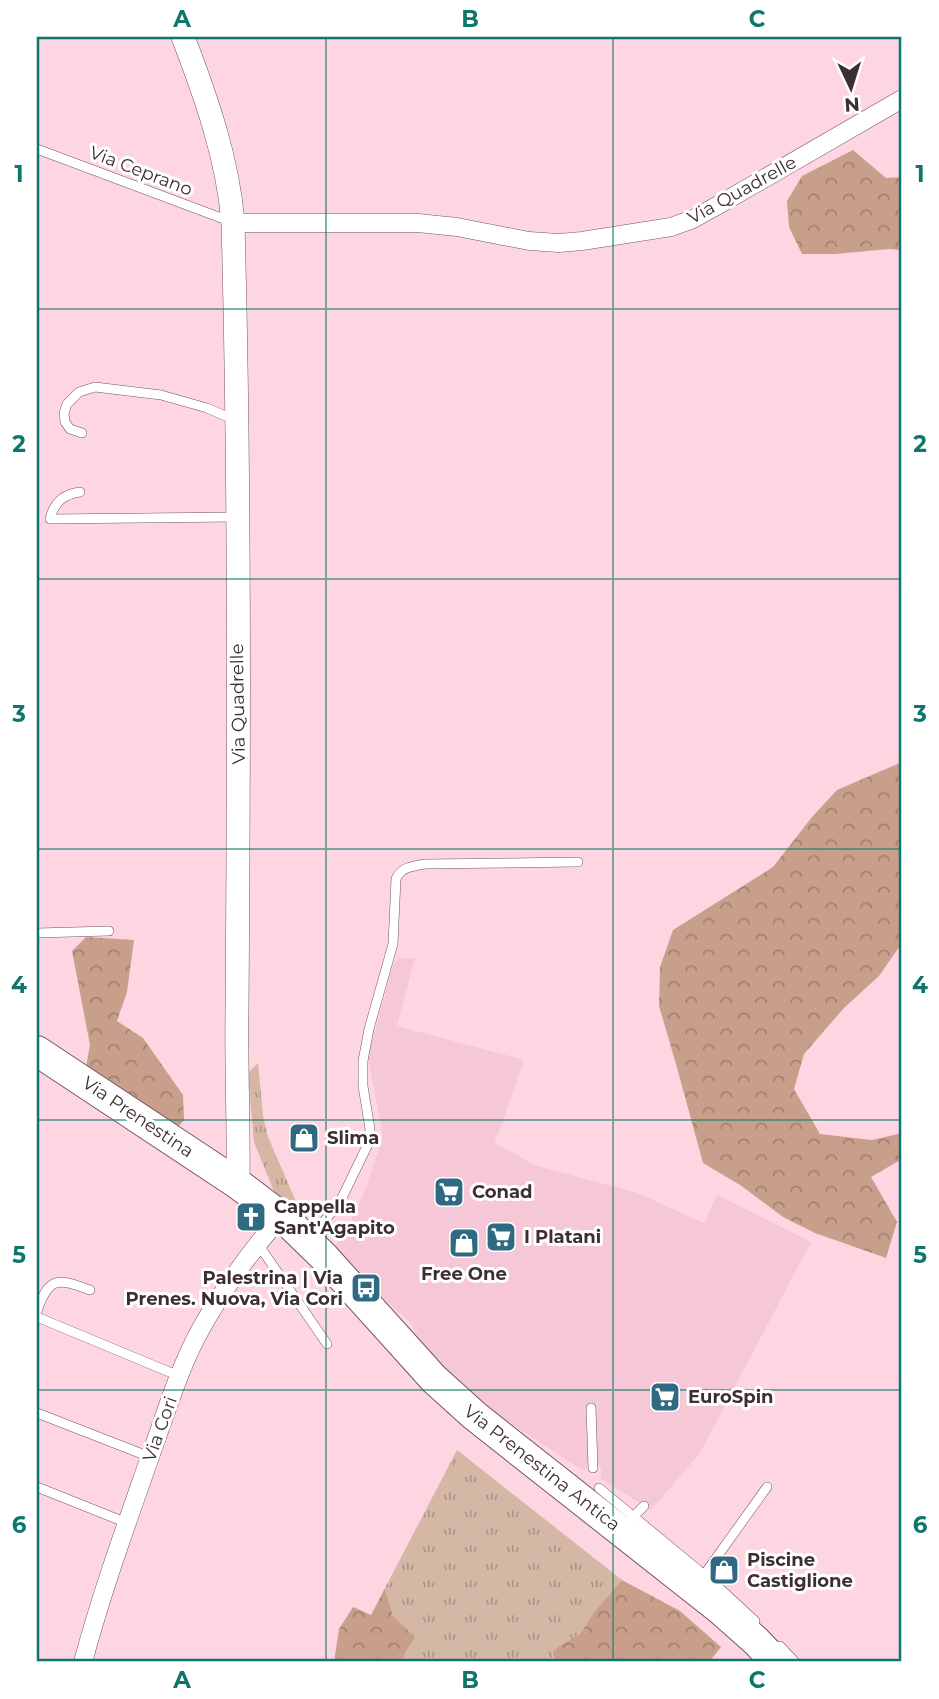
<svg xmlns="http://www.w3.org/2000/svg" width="939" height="1699" font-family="Montserrat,sans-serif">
<defs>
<pattern id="grass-tufts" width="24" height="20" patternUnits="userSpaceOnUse" patternTransform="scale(1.75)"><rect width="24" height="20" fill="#d5b7a6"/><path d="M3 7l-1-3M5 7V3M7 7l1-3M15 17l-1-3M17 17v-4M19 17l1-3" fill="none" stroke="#ae9588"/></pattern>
<pattern id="forest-crowns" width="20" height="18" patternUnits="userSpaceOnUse" patternTransform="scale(1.75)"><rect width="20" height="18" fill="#c79f8a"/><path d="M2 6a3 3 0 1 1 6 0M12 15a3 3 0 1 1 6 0" fill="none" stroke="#a38271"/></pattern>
</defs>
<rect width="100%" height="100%" fill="#fed6e2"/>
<!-- built -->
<path fill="#f6c7d6" d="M399,958H415L397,1026L524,1060L501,1127L494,1142L534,1165L637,1193L704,1223L717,1195L811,1242L700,1453L651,1510L601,1479V1467L582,1470L489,1409L422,1349L412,1324L332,1251L349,1224L364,1193L383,1137L368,1057L393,965Z"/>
<!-- grass -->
<path fill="url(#grass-tufts)" d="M258,1063L263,1116L268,1137L298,1206L281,1204L273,1189L254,1142L248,1073Z
M457,1450L622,1580L594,1612L581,1633L556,1648L554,1662H402L406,1651L393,1616L385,1588Z"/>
<!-- forest -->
<path fill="url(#forest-crowns)" d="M853,150L886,178L902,177V250L889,249L835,254H802L789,227L787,201L802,176Z
M902,762V943L879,976L844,1008L804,1054L794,1089L820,1134L872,1140L902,1133V1159L871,1177L897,1222L886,1258L815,1233L783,1217L740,1185L703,1163L676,1064L659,1006L660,967L673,930L773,867L812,817L837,790Z
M86,937L134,940L127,992L117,1021L143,1038L183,1095L184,1120L174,1131L86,1067L90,1045L72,951Z
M622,1580L680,1611L721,1647L709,1662H554L556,1648L581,1633L594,1612Z
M385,1588L393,1616L415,1637L406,1651L402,1662H334L339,1629L353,1607L371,1615Z"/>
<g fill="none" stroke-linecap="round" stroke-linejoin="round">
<!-- service casing -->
<g stroke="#75545f" stroke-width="10">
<path id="service" d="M37,149L232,222
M82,433L70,429L65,422L64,413L67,404L79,392L95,387L161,395L207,408L235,420
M80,492C64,494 54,502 50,519L235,517
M37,933L109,931
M311,1237L340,1202L369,1142L370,1129L363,1086V1061L369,1029L393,944L396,879C401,867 413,866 425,864L578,862
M258,1244L327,1344
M37,1311C49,1276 58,1278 90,1290
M37,1317L179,1376
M591,1408L593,1468
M37,1413L150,1457
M37,1487L127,1523
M599,1488L714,1583L755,1621
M629,1521L644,1506
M704,1575L767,1487
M780,1646L795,1662"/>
</g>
<!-- minor casing -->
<g stroke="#75545f" stroke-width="19">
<path id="minor" d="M233,223H418L457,227L529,241L559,243L582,241L671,227L693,219L720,204L902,99
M83,1662C102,1591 127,1523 151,1454C167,1410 180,1365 203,1325C225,1286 252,1250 281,1216"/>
</g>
<!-- tertiary casing -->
<g stroke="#75545f" stroke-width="24">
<path id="tertiary" d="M183,37C206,97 228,159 233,223C240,485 239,748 237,1010C236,1068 239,1126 238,1184"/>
</g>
<!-- primary casing -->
<g stroke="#75545f" stroke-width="32">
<path id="primary" d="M37,1051L238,1184L288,1222L324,1257L434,1379L475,1416L721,1610L756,1641L776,1662"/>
</g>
<!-- service -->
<use href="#service" stroke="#fff" stroke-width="9"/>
<!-- minor -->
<use href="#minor" stroke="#fff" stroke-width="18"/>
<!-- tertiary -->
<use href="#tertiary" stroke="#fff" stroke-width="23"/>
<!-- primary -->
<use href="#primary" stroke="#fff" stroke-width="30"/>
</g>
<!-- grid -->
<path fill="none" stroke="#0f766e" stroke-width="2" stroke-opacity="0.55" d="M326,37V1662M613,37V1662M37,309H902M37,579H902M37,849H902M37,1120H902M37,1390H902"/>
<!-- icons -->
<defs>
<g id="shop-square" transform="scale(1.575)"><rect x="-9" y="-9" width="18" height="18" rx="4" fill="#2f6982" stroke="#fff"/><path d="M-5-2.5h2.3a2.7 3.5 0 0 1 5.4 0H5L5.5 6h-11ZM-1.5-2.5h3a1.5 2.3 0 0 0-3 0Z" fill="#fff"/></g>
<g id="supermarket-square" transform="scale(1.575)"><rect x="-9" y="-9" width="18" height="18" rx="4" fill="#2f6982" stroke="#fff"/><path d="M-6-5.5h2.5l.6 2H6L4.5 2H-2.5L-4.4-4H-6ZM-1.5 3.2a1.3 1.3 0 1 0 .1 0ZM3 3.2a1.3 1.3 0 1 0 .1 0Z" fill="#fff"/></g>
<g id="church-square" transform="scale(1.575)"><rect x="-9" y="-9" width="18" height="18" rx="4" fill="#2f6982" stroke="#fff"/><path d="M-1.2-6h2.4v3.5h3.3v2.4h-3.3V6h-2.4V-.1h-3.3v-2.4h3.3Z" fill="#fff"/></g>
<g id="bus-square" transform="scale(1.575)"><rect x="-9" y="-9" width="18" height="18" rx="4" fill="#2f6982" stroke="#fff"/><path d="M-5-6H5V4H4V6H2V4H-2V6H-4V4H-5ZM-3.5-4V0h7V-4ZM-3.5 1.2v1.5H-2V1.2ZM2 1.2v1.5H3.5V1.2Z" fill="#fff"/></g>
</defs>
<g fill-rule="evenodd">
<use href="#shop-square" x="304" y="1138"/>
<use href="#supermarket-square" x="449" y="1192"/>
<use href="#church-square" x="251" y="1217"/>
<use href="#supermarket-square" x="501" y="1237"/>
<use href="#shop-square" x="464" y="1243"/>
<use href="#bus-square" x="366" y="1288"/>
<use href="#supermarket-square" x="665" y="1397"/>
<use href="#shop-square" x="724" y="1570"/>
</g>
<g text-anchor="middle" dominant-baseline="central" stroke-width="6" stroke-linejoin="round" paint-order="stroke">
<!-- street labels -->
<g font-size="18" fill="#3d2e32" stroke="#fff">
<text transform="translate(141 171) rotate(21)">Via Ceprano</text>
<text transform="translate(742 190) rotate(-29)">Via Quadrelle</text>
<text transform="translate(238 704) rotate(-91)">Via Quadrelle</text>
<text transform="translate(138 1117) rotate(34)">Via Prenestina</text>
<text transform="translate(160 1429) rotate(-70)">Via Cori</text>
<text transform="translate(542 1468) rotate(38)">Via Prenestina Antica</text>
</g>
<!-- poi labels -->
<g font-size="18" font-weight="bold" fill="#3d2e32" stroke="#fff" text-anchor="start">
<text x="327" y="1138">Slima</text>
<text x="472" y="1192">Conad</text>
<text x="274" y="1207">Cappella<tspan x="274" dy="21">Sant'Agapito</tspan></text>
<text x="524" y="1237">I Platani</text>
<text x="464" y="1274" text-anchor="middle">Free One</text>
<text x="343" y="1278" text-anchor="end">Palestrina | Via<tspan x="343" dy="21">Prenes. Nuova, Via Cori</tspan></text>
<text x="688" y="1397">EuroSpin</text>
<text x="747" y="1560">Piscine<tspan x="747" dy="21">Castiglione</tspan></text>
</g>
</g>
<!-- border -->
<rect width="939" height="1699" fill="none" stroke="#ffffff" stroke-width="77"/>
<!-- north arrow -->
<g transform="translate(851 88) rotate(176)" stroke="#ffffff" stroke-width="5" paint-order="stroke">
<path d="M0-5L12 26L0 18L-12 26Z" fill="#3d2e32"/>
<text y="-10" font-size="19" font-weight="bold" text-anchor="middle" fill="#3d2e32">N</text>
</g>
<rect x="38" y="38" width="862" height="1622" fill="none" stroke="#0f766e" stroke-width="2.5"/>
<g font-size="23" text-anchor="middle" font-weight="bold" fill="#0f766e">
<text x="182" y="27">A</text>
<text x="470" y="27">B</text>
<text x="757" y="27">C</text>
<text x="19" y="182">1</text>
<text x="920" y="182">1</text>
<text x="19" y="452">2</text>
<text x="920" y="452">2</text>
<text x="19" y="722">3</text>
<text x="920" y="722">3</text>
<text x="19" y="993">4</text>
<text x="920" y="993">4</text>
<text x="19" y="1263">5</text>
<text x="920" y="1263">5</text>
<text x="19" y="1533">6</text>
<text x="920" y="1533">6</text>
<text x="182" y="1688">A</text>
<text x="470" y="1688">B</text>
<text x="757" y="1688">C</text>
</g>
</svg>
